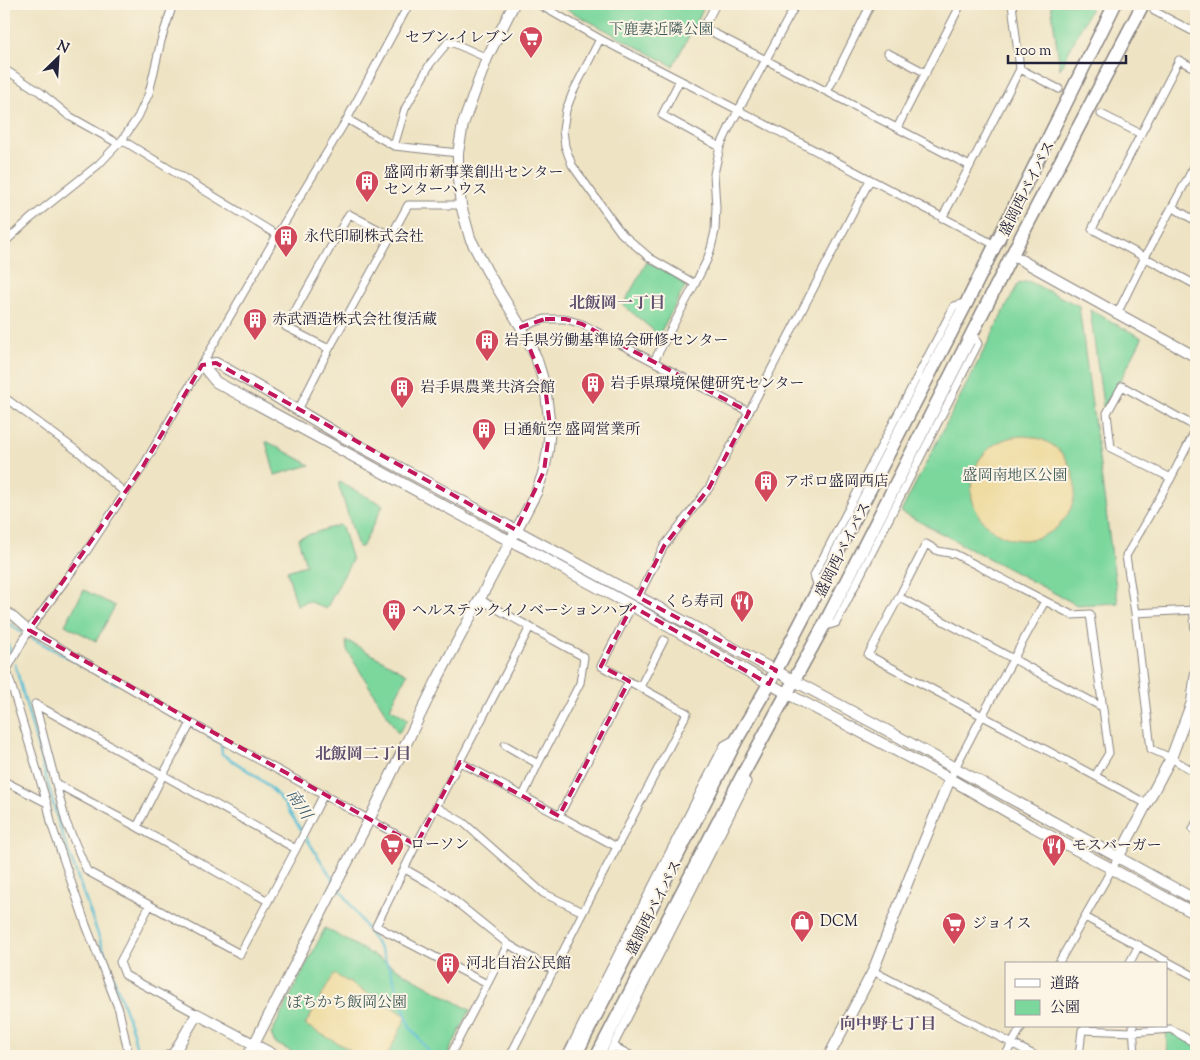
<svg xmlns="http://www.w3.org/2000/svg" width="1200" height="1060" font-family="'Sorts Mill Goudy','Noto Serif JP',serif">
<rect width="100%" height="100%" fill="#fcf5e5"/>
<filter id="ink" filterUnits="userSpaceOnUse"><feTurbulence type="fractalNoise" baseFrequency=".02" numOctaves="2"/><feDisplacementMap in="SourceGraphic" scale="10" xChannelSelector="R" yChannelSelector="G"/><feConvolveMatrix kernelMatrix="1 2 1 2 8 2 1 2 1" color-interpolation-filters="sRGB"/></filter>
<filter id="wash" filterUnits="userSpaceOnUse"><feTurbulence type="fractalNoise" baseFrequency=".0096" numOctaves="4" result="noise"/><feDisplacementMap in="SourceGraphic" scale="20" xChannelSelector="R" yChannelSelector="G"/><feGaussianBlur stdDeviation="1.12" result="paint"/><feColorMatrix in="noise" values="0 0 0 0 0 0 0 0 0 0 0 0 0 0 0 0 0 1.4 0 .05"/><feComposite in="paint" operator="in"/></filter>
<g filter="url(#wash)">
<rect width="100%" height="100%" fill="#eee3c3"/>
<!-- green -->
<path fill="#7cd79d" stroke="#4f7c6c" d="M557,4H706L673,66Z
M1051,4H1093L1060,69Z
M647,262L687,283L659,335L623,305Z
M1028,281L1079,306L1118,603L1077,605L901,512L1018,284Z
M1090,310L1142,338L1104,412Z
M266,442H268L310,465L275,475Z
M339,482L383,505L362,547H358L339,486Z
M339,525L342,527L352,560L326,609L309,601L297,605L287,571L306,565L298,538Z
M84,590L115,606L96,641L65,625Z
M346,640L407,674L390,708L408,719L403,727L398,733L347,650Z
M325,928L470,1010L447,1056H300L275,1043L271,1034Z
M1166,1030L1196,1044V1056H1168Z"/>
<!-- sand -->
<path fill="#eeda9e" stroke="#887e6c" d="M971 488a52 52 0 1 1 104 0a52 52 0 1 1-104 0Z
M334,974L407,1016L387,1056H361L305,1025Z"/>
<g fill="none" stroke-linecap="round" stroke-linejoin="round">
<!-- stream -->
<path stroke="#56bed4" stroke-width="2.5" d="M4,620L22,633
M4,634L12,656
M32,638L117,684
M15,664L60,828L133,1032L138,1056
M208,736L221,743L222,754C244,768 267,781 283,802L334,881
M339,887L382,952L388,966L390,968L410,1027L432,1056"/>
</g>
</g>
<g filter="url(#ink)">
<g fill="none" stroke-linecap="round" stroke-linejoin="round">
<!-- street-tunnel -->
<path stroke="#c5bca8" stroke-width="7" stroke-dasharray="7 3.5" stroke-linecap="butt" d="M990,236L1025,253"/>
<!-- street casing -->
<g stroke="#88827f" stroke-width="9">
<path id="street" d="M538,4L600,39L573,92L566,110L563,130L565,146L572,165L621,233L650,258L695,284
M716,4L706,23L708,30L970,166L1020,69L1012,4
M1154,11L1192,31L1196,24
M4,12L7,4
M600,39L738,110L995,245
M888,53L926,73
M4,69L40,92L69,116L119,144
M1020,69L1059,89
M1196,69L1179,60L1092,229L1196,285
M680,80L662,115L720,147
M827,92L871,4
M1101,114L1141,134
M347,119L394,146L458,153
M897,128L961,4
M122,140L277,235
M394,146L405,109L430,64L449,41L487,58
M1172,207L1196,221
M942,218L970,166
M4,243L30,219L98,165L122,140L138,117L149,93L161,41L173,4
M1117,314L1145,257L1196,163
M521,327L545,319H565L582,324L749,412L870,180
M329,349L286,327L349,214L391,236
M654,361L695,284L707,260L711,248L715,231L716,207L714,174L720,147L730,126L796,4
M4,397L80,453L125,493
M298,410L329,349L408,205H461
M1196,427L1122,386L1107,413L1111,448L1171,478L1196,429
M1171,478L1126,556L1135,613L1195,610L1196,611
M818,587L814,575L954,306L967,302
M638,597L664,546L709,488L749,412
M899,597L926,544L938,551L955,554L1072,615L1090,614L1109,753L1095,776L868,655L899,597L1102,707
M479,599L584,657L580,683L538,764L523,796
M4,608L29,630L191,723L416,845
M1135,613L1151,749L1171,758L1196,773
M823,627L836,623L978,344L973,335
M4,661L47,803L52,826L86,925L119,1010L129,1056
M4,675L29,630L86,552L107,520L142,468L277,235L347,119L409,4
M640,687L664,640
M35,704L66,822L87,871L240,954L296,849L324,794
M35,704L296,849
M191,723L163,775L137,827L268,901
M505,745L538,764
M460,762L617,847
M1095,776L1147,804
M950,779L955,768L982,716L1045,601
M4,781L47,803
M57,784L137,827
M437,807L464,823L543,893L583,912
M559,816L629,681
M1196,823L1193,829L1196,831
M405,869L440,889L508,944L554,971
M150,905L120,962L125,975L197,1014
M1085,917L1196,977
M1058,964L1118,858
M1129,964L1139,945
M873,971L1036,1056
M487,984L376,926L416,845L530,627
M1133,1026L1135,1056
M613,1046L632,1056
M450,1056L508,944
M510,1056L583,912L687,713L601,666L632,606
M566,1056L724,745L735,739
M608,1056L747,782L742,776
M1005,1056L1022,1026
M1079,1056L1082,1030L1133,1032L1171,1029L1196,1044"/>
</g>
<!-- secondary casing -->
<g stroke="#88827f" stroke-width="12">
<path id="secondary" d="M1012,255L1196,357
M202,365L216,382L496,534L527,549L632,606L786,693L950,779L1030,825L1196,914
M202,365L216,363L266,391L336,433L438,488L759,662L879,726L955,768L1196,900
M1196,593L1195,610L1196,627
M1118,858L1171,758L1192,702L1196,672
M169,1056L174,1053L197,1014L276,1056
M248,1056L369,820L437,680L536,493L544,471L548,450L550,426L545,386L536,357L521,327L487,271L470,238L461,205L458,179V153L463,124L487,58L514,4
M829,1056L873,971L914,866L950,779"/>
</g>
<!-- highway casing -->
<g stroke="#88827f" stroke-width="15">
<path id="highway" d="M575,1056L737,739L769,684L967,302L1115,4
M597,1056L742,776L823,627L1022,235L1143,4"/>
</g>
<!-- street -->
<use href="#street" stroke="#fff" stroke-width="7"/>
<!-- secondary -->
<use href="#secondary" stroke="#fff" stroke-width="10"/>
<!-- highway -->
<use href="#highway" stroke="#fff" stroke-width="12"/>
</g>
</g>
<!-- marked area -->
<path fill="none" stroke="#c2185b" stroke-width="4" stroke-dasharray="10 6" stroke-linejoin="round" d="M545,319H565L582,324L749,412L709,488L664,546L638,597L776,670L769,684L632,606L601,666L629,681L559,816L460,762L416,845L29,630L142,468L202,365L216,363L516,530L544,471L550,426L545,386L521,327Z"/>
<!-- icons -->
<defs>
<g id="supermarket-pin" transform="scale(1.25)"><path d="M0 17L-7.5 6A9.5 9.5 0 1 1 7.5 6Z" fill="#d1495b" stroke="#fcf5e5"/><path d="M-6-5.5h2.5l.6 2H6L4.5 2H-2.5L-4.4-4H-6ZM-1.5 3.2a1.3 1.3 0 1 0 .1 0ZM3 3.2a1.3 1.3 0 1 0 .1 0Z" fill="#fff"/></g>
<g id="building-pin" transform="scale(1.25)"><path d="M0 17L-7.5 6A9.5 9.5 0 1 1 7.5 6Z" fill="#d1495b" stroke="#fcf5e5"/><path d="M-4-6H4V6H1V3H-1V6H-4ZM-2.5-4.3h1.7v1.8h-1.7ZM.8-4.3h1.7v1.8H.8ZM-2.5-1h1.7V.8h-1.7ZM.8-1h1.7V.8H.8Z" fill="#fff"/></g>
<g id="restaurant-pin" transform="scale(1.25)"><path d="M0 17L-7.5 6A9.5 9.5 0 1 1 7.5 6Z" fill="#d1495b" stroke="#fcf5e5"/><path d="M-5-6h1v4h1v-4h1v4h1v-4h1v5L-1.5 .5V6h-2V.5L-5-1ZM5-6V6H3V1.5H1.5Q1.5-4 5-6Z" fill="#fff"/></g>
<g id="shop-pin" transform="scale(1.25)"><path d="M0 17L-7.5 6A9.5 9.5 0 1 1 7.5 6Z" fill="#d1495b" stroke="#fcf5e5"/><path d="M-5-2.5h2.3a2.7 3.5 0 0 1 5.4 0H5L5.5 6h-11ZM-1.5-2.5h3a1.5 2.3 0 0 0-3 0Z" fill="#fff"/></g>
</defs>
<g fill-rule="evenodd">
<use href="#supermarket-pin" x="531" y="38"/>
<use href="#building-pin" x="367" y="182"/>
<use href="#building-pin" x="286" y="237"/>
<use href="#building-pin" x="255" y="320"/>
<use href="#building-pin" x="487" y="341"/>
<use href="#building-pin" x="593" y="384"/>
<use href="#building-pin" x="402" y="388"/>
<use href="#building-pin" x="484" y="430"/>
<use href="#building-pin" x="766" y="482"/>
<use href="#restaurant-pin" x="742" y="602"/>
<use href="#building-pin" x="394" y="611"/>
<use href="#supermarket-pin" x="392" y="845"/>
<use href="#restaurant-pin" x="1054" y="846"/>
<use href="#shop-pin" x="802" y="922"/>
<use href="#supermarket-pin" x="954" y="924"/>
<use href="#building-pin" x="448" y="964"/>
</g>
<g text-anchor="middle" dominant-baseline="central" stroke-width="4" stroke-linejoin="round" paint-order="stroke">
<!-- park labels -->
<g font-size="15" fill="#3d5858" stroke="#fcf5e5">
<text x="661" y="30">下鹿妻近隣公園</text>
<text x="1015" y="476">盛岡南地区公園</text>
<text x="347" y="1003">ぼちかち飯岡公園</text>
</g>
<!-- poi labels -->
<g font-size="15" fill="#22223b" stroke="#fcf5e5" text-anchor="start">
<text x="514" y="38" text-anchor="end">セブン-イレブン</text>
<text x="384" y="173">盛岡市新事業創出センター<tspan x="384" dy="17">センターハウス</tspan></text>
<text x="304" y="237">永代印刷株式会社</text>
<text x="272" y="320">赤武酒造株式会社復活蔵</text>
<text x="504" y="341">岩手県労働基準協会研修センター</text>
<text x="610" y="384">岩手県環境保健研究センター</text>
<text x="420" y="388">岩手県農業共済会館</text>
<text x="502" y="430">日通航空 盛岡営業所</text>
<text x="784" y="482">アポロ盛岡西店</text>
<text x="724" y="602" text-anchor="end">くら寿司</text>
<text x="412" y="611">ヘルステックイノベーションハブ</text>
<text x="410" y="845">ローソン</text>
<text x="1072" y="846">モスバーガー</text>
<text x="820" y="922">DCM</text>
<text x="972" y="924">ジョイス</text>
<text x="466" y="964">河北自治公民館</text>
</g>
<!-- street labels -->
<g font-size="15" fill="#22223b" stroke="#fcf5e5">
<text transform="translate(1028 189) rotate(-63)">盛岡西バイパス</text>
<text transform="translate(844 550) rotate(-63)">盛岡西バイパス</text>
<text transform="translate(655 908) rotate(-63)">盛岡西バイパス</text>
</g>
<!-- neighbourhood labels -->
<g font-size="16" font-weight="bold" fill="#5f5070" stroke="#fcf5e5">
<text x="617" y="304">北飯岡一丁目</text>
<text x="363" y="755">北飯岡二丁目</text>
<text x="888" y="1025">向中野七丁目</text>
</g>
<!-- water labels -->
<g font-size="16" font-style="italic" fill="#345971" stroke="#fcf5e5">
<text transform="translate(298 805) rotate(57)">南川</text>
</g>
</g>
<!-- margin -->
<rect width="1200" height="1060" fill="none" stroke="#fcf5e5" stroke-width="20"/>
<!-- legend -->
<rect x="1005" y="962" width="162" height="65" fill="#fcf5e5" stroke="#a5a1a1"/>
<rect x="1015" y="979" width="25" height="8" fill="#ffffff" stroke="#a5a1a1"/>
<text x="1050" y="988" font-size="15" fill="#22223b">道路</text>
<rect x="1015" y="1000" width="25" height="15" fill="#7cd79d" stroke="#a5a1a1"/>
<text x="1050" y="1012" font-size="15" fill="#22223b">公園</text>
<!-- north arrow -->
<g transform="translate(58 58) rotate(25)" stroke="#fcf5e5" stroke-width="4" paint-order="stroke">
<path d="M0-4L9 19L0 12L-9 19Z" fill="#22223b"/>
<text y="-8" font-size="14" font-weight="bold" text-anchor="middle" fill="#22223b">N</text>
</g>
<!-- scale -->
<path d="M1008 55v8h118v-8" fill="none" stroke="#22223b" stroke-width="2.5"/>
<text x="1015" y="55" font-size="15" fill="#22223b" stroke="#fcf5e5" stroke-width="4" paint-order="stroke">100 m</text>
</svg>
